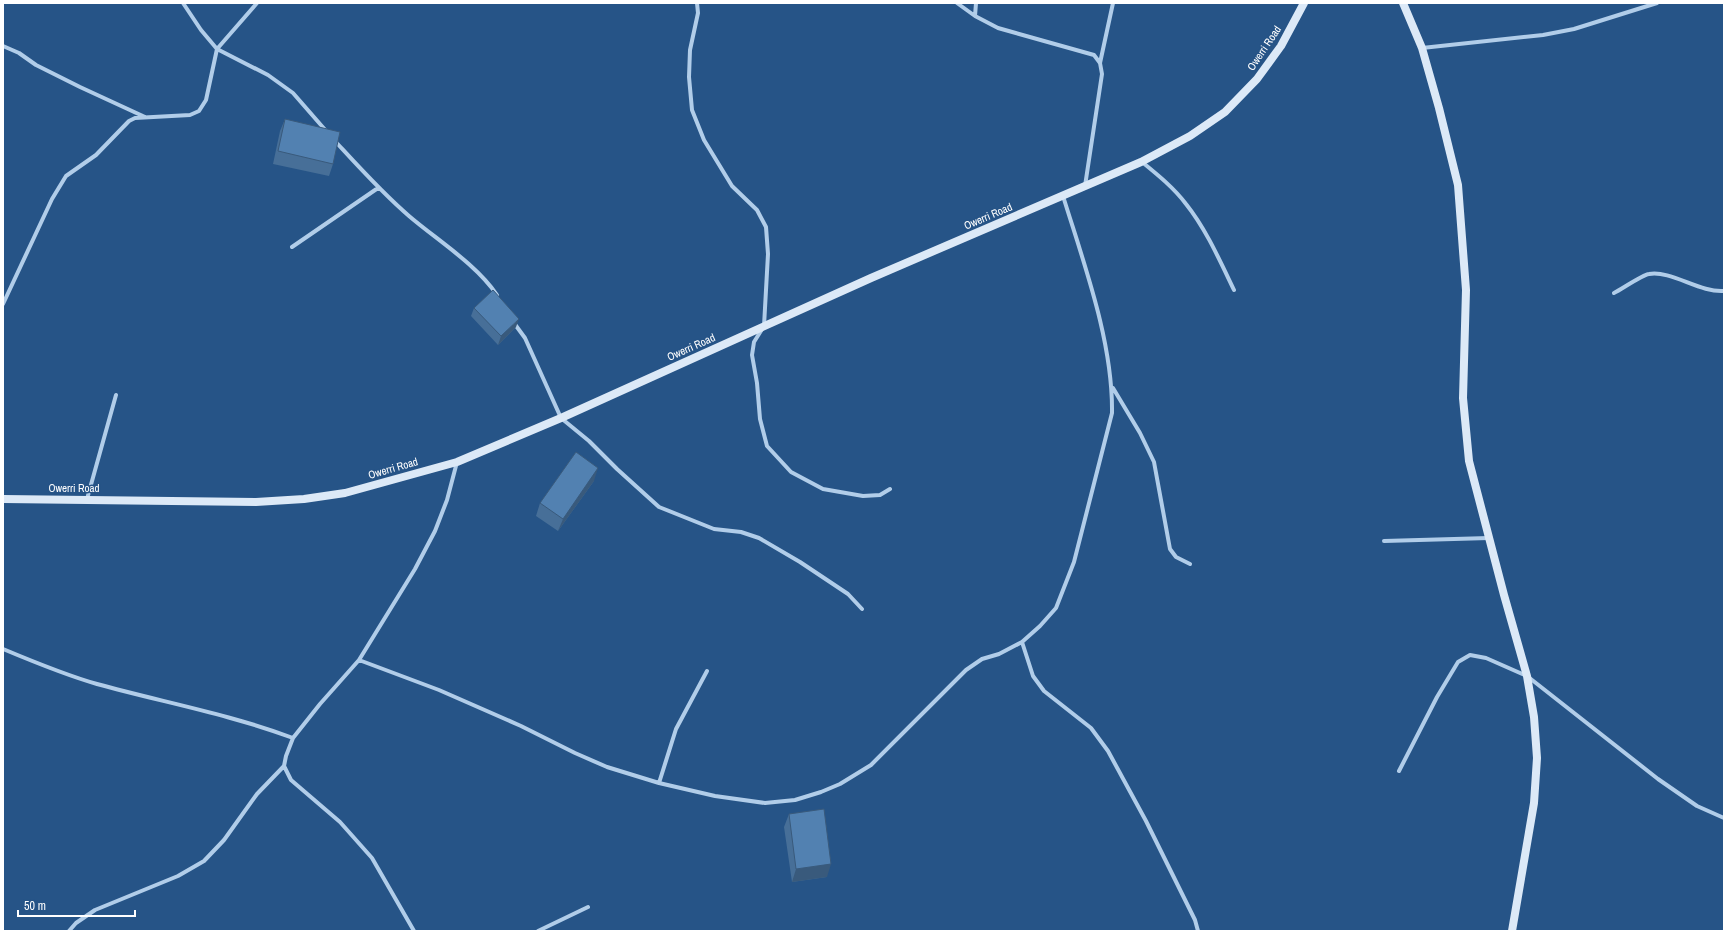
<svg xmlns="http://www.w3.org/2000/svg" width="1727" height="934" font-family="'Archivo Narrow',sans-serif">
<rect width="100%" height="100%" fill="#265487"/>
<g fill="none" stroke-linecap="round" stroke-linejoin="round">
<!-- street -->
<path stroke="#b1cde9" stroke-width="4" d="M183,3L201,30L217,49L268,75L293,93L327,132
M697,3L698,13L690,50L689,77L692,110L704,140L732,186L757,210L766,227L768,254L764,326L754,342L752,355L757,383L760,419L767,446L791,472L823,489L863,496L880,495L890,489
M957,3L975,16L998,28L1094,55L1100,63L1102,74L1085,186
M975,16L976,3
M3,46L19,53L36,65L80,87L145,117
M1422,48L1543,35L1574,29L1657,3
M1100,63L1113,3
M334,140C358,166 382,193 409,216C437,240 476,264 497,295
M1142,162C1158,175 1174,188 1186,204C1206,229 1220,261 1234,290
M292,247L378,188
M1614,293C1622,289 1642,275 1649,274C1671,270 1700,293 1724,291
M3,304L52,199L66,176L96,155L129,121L135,118L190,115L199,111L206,100L217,49L257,3
M514,323L525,338L561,418L589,441L617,469L659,507L714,529L741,532L759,538L800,562L848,594L862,609
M1113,388L1140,433L1154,462L1170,549L1176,557L1190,564
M87,499L116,395
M1384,541L1489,538
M1022,642L1033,676L1044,691L1091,728L1108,751L1146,821L1195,920L1198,931
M3,649C34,662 65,675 97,684C162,702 229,714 293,738L320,704L359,660L415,569L435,531L447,500L457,462
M359,660L439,690L521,726L575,753L607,767L659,783L715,796L765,803L795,800L821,792L840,784L871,765L966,670L982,659L999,654L1022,642L1040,626L1056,608L1074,562L1112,413C1113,342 1084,264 1063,196
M293,738L286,756L284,766L291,780L340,822L372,858L414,931
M1399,771L1437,697L1458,662L1470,655L1486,658L1527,676L1658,779L1697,806L1724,818
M659,783L676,729L707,671
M69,931L76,923L95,910L178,876L204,861L224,840L257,794L284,766
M538,931L588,907"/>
<!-- secondary -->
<path stroke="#dce9f7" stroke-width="8" d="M1403,3L1422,48L1439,108L1458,185L1466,290L1463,398L1469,461L1504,595L1527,676L1534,717L1537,758L1534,803L1512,931
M3,499L256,502L304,499L345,493L457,462L561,418L871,278L1141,162L1190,136L1225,112L1257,79L1281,46L1304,3"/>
</g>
<!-- wall -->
<path fill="#476f98" d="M285,119L333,164L329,176L273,164L280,131Z
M474,308L516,327L498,345L471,316Z
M594,481L558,531L536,516L540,503Z
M789,814L827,877L792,882L784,827Z"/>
<!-- shaded-wall -->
<path fill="#395a7c" d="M519,319L516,327L498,345L501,336Z
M598,468L594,481L558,531L563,519Z
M831,864L827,877L792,882L796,869Z"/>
<!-- building -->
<path fill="#5281b1" stroke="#395a7c" d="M285,119L340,132L333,164L278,151Z
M493,290L519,319L501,336L474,308Z
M576,452L598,468L563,519L540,503Z
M824,809L831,864L796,869L789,814Z"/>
<g text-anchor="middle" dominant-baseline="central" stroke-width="3" stroke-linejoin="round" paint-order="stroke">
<!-- street labels -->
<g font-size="11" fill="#fff" stroke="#265487">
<text transform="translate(1264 48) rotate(-56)">Owerri Road</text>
<text transform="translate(988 216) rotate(-23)">Owerri Road</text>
<text transform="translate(691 347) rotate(-24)">Owerri Road</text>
<text transform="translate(393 468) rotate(-16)">Owerri Road</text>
<text x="74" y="488">Owerri Road</text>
</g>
</g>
<!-- border -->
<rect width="1727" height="934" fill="none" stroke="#ffffff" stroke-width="8"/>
<!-- scale -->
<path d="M18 910v6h117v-6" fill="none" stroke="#ffffff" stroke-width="2"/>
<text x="24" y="910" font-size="12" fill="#ffffff" stroke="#265487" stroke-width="3" paint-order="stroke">50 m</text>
</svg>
